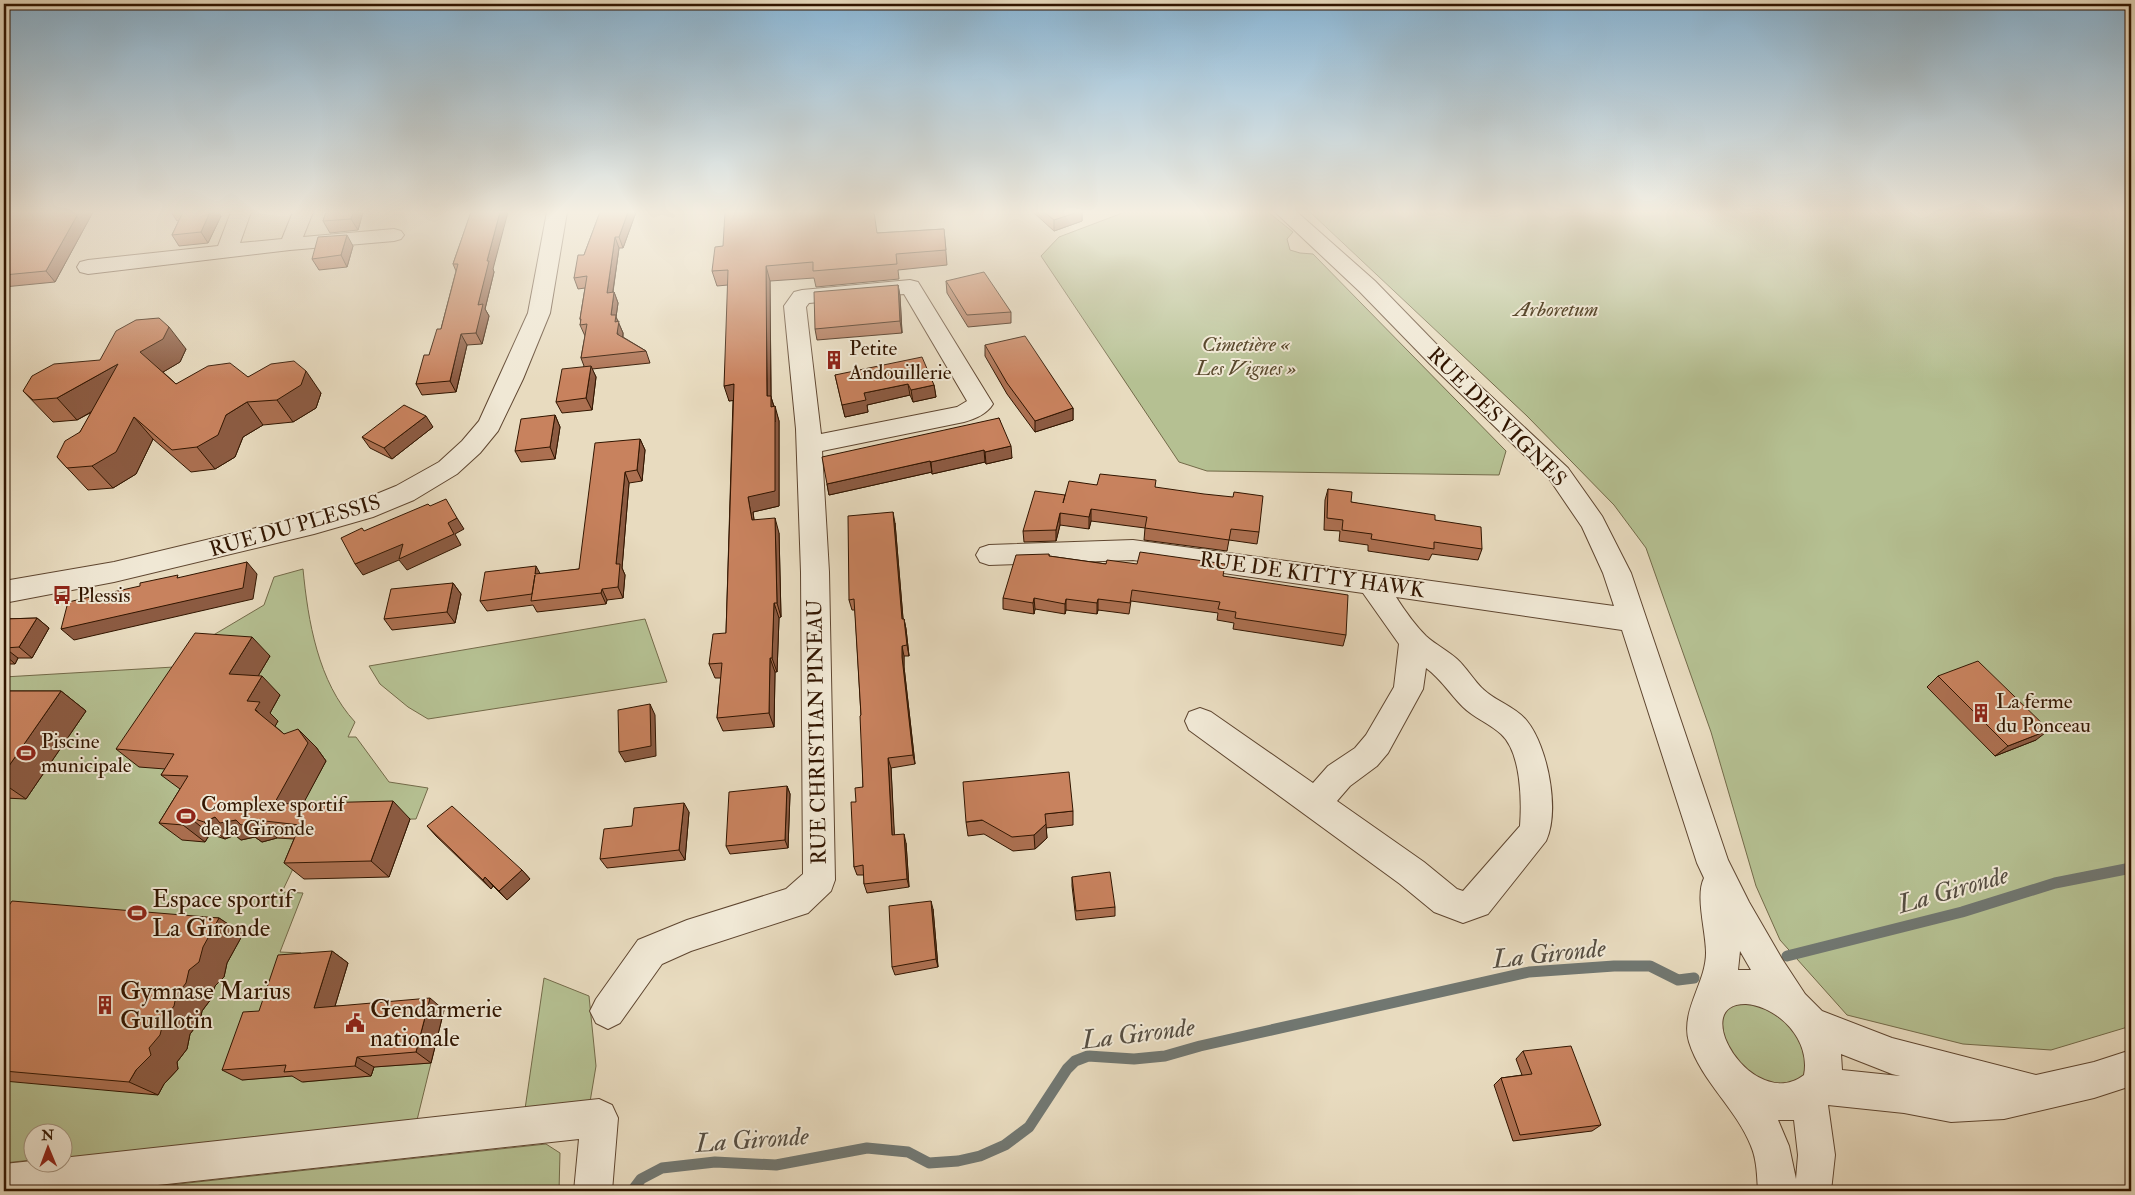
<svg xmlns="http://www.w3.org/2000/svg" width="2135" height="1195" font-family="'IM FELL Double Pica',serif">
<rect width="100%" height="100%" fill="#e8dbbf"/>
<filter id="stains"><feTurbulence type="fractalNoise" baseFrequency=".004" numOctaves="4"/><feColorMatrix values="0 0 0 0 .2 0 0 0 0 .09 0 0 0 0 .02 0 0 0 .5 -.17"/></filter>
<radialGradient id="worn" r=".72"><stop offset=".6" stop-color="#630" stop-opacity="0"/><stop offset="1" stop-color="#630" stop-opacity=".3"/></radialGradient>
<!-- green -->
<path fill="#b5c092" stroke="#736a49" d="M1125,212H1268L1293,232L1287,239L1290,250L1300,253L1313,254L1506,451L1499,475L1207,471L1179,462L1041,256L1059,237Z
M1310,212H2131V1026L2051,1050L1963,1044L1847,1015L1780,940L1756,886L1711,732L1646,548L1614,505L1527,416Z
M303,569C308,621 318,682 355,722L348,737H356L389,782L428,788L416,819L316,820L282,892L303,893L280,952L301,953L242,1080L304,1075L303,1082L371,1076L374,1067L431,1063L417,1120L63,1158L62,1132H32V1160L4,1163V677L174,667L205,640L264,605L274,577Z
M645,619L667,682L428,719L408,707L380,684L369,666Z
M544,978L589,996L596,1066L590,1102L525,1109Z
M1740,1000L1777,1008L1812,1056L1801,1085H1756L1717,1036L1726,1007Z
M546,1144L560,1153L559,1191H114Z"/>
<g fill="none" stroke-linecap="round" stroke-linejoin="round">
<!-- stream -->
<path stroke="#717771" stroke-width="11" d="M1787,956L1962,912L2055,883L2131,868
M632,1191L641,1179L662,1168L715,1162L776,1165L867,1148L908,1152L929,1163L958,1161L980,1156L1005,1145L1029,1127L1067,1069L1075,1061L1088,1056L1134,1059L1165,1056L1200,1046L1529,972L1614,966H1650L1678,980L1694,978"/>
<!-- minor casing -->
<g stroke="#5f4630" stroke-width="2">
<path id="minor" d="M231,212H251L240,243L282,239L293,212H313L303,237L394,229L401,231L404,235L401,239L394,241L290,250L88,274L80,272L77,267L80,262L88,260L218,246Z
M547,212H567L550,313L523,379L498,431L480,453L457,474L414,500L373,517L314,534L114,582L4,603V581L114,562L314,514L357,502L396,486L439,462L462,441L479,421L528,313Z
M1275,212H1297L1375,281L1446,354L1568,468L1602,516L1631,573L1728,860L1749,902L1782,959L1805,994L1822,1011L1892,1038L2036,1075L2094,1062L2131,1050V1086L2094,1098L2004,1119L1951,1122L1904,1113L1828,1105L1835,1155L1831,1191H1758C1757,1176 1757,1160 1751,1146C1736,1108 1701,1081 1689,1042C1680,1011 1706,983 1706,953C1706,931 1695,896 1704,878L1697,863L1622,630L1396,597C1405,611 1415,625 1426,636C1436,645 1447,650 1457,659C1467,668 1474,681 1484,690C1497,702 1516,707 1527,721C1548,747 1560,811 1546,841L1488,914L1463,923L1434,912L1400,884L1189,730L1185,721L1189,712L1200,708L1211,712L1313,783L1328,766L1355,748L1366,735L1394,687L1399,644L1363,593L1133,560L989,565L980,562L976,555L980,548L989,545L1133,540L1614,606L1603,573L1582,527L1550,480L1430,364L1359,291ZM1426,668C1441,679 1450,694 1463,707C1474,718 1489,723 1501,734C1521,752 1522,800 1520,826L1463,891L1457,889L1424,862L1337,801L1350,786L1377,766L1388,753L1423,689ZM1740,951L1751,970H1738ZM1746,1004C1780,1007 1811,1041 1804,1075C1753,1114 1686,1003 1746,1004ZM1841,1054L1892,1074L1900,1076L1842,1070ZM1778,1120H1794L1798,1155L1796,1179L1789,1146Z
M910,280L918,282L993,404C987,414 975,419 964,422L822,451L829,572L835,880L831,891L808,913L691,951L662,964L620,1023L608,1029L596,1023L590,1011L596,999L638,940L687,920L786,889L803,874L801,572L796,429L784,306L794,292L802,290ZM904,294L967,401L957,407L821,434L806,307L809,303Z
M599,1099L612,1105L618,1118L612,1191H574L579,1139L103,1191H4V1164L32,1161V1162H62V1158Z"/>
</g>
<!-- minor -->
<use href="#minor" fill="#f0e8d5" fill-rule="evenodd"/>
</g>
<!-- wall -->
<path fill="#ac7051" stroke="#311500" d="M4,212H93L55,282L4,287Z
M171,212H218L221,216L208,243L179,246L172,235L179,220L177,221Z
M326,212H363L358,230L330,233L323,221Z
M471,212L494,272L485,309L489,316L482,344L467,345L456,392L422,395L416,384L441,329L456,271L453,264Z
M600,212H636L623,248H619L613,292H614L618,303L616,317L623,333V337L646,351L650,363L592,369L596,377L592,410L562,413L556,402L584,366L581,358L585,336L580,325L581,322L580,319L585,288L578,289L574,278L584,255Z
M1033,212H1082V221L1054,231Z
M944,229L947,265L898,270L899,279L816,287L814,278L770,281L771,397L779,421V506L753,512L754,520L779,533L781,617L779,618L777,672H775L774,727L723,731L717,718L721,678H715L709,664L726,633L733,400L729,401L728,285L717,286L712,271L877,233Z
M353,246L347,267L319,270L312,259Z
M946,281L1011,312V323L968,327L947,293Z
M898,285L900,296L902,333L817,340L815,329Z
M985,345L1073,408V420L1035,432L1007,394L985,356Z
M186,349L180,362L163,372L176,384L248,377L321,393L316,408L293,422L263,425L243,437L235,457L215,469L191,472L153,439L136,474L113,488L88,490L57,457L80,432L92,412L77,420L53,422L23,391Z
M835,375L934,385L936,397L913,402L910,395L867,405L868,412L845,417Z
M555,415L560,427L555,459L521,462L515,451Z
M999,418L1012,458L986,464L985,462L932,474V472L829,495L827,484Z
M433,427L392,459L370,448L362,437Z
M640,439L645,450L642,481L629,483L622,568L625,575L623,598L607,600L606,604L537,612L533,605L487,611L480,601L541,574L579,569Z
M1097,485L1156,488L1259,532L1257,544L1229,540L1227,551L1144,540L1145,528L1091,521L1089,529L1060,525L1056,541L1024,542L1023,531L1065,495Z
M1328,489L1351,502L1435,520L1482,549L1478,560L1432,554L1429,560L1368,551V545L1339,541L1340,531L1324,530L1325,500Z
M895,523L903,619H904L906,629L909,656H904V667L915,764L891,768L894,835L906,843L909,887L867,893L864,884V875H857L854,867L856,802L863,787L861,715L855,610H852L849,600Z
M1049,554V556L1106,564L1223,576L1346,635L1343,646L1233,629L1234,623L1217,620L1218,613L1131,601L1129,614L1098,610L1097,614L1066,610L1065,614L1035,609L1034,614L1003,609V598Z
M453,583L461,594L455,623L392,630L384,619Z
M37,618L49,628L32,658H18L15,664H4V619Z
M270,656L258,676L280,695L270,713L278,721L275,726L284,734L316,747L326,761L303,803L410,819L389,877L304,879L284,863L294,839L277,838L262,842L255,837L241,840L235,835L225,839L210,834L205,842L182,840L159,823L180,789L161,775L165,769L139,767L116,749Z
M1938,676L2036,740L1995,756L1927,687Z
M4,691H61L86,711L26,799L4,798Z
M787,786L790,794L788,848L730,854L726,846Z
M1073,811V825L1046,828L1047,838L1035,849L1013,851L984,834L968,836L966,822Z
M689,812L685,860L607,868L600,859L632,826Z
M427,826L522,870L530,879L507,900L493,886L491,889L436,836Z
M1072,877L1115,907V916L1076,920L1072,886Z
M933,909L938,967L895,975L892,967Z
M4,913L219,918L243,934L227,963L224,977L215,986L211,999L202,1011L200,1021L190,1034L187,1049L177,1062L178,1069L164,1084L158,1095L4,1081Z
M332,951L348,963L335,1006L444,1010L431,1063L374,1067L371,1076L302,1082L292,1076L242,1080L222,1070Z
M1523,1051L1601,1125L1592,1131L1513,1141L1494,1085L1501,1078L1522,1075L1516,1059Z"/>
<!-- shaded-wall -->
<path fill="#8c5b42" stroke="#311500" d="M79,212H93L55,282L46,271Z
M210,212H218L221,216L208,243L201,232Z
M353,212H363L358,230L351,219Z
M500,212H508L493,269L494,272L485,309L489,316L482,344L476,333L478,305L487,261Z
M628,212H636L623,248L619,237Z
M1076,212H1082V221L1054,231V220Z
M347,235L353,246L347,267L341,255Z
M615,237L619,248L611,304L607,293Z
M766,266L770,281L771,397L775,411V422L767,396Z
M898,285L900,296L902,333L900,321Z
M614,292L618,303L616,317L623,333L622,345L611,315Z
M169,327L186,349L180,362L158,375L140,352Z
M461,334L467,345L456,392L450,381Z
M118,364L136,386L77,420L57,398Z
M591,366L596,377L592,410L586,398Z
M306,371L321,393L316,408L293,422L277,400Z
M734,384L739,400L729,401L724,386Z
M908,384L910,395L867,405L868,412L845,417L842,405L864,393Z
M934,385L936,397L913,402L911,390Z
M247,402L263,425L243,437L235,457L215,469L197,447L226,415Z
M775,406L779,421V506L753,512L756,535L752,520L748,497Z
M1073,408V420L1035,432V421Z
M555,415L560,427L555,459L550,447Z
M426,416L433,427L392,459L384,448Z
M134,417L153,439L136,474L113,488L92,466Z
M640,439L645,450L642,481L637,470Z
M1011,446L1012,458L986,464L985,452Z
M984,450L985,462L932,474L931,462Z
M930,461L932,472L829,495L827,484Z
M625,472L629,483L622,568L625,575L623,598L618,587L616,564Z
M1091,509V521L1089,529V517Z
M893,512L895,523L904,630L902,619Z
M1060,513V525L1056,541V530Z
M457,518L464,529L455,534L461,545L407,570L399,560L363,575L355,564Z
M775,518L779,533L781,617L777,603Z
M247,562L257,574L253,599L74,640L61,629Z
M536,566L542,577L535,574Z
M453,583L461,594L455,623L447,612Z
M602,589L607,600L606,604L601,593Z
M1034,598L1035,609L1034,614L1033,603Z
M1066,599V610L1065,614V604Z
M1098,599V610L1097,614V603Z
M774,603L779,618L777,672L772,658Z
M37,618L49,628L32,658L19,647Z
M904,619L906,629L909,656L907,645Z
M252,637L270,656L248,693L229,674Z
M902,646L904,656V667L915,764L913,755L902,657Z
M5,648L18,658L15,664L4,654V650Z
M770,658L775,672L774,727L769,713Z
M262,676L280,695L270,713L278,721L274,728L247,701Z
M61,691L86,711L26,799L4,784V773Z
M650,704L655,715L656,756L625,762L619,752Z
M298,729L316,747L326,761L294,821L274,804Z
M2049,730L2036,740L1995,756L2008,746Z
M888,758L891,768L895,845L892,835Z
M787,786L790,794L788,848L785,840Z
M393,801L410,819L389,877L371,861Z
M684,803L689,812L685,860L679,850Z
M189,817L210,834L205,842L183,825Z
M215,817L236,820H256L277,838L262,842L255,837L241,840L235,835L225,839L204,822Z
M1046,824L1047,838L1035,849L1034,835Z
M904,834L906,843L909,887L907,879Z
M522,870L530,879L507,900L499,891Z
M485,877L493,886L491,889L483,880Z
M931,901L933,909L938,967L936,959Z
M219,918L243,934L227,963L224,977L215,986L211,999L202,1011L200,1021L190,1034L187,1049L177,1062L178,1069L164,1084L158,1095L129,1082L149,1048L189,970Z
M332,951L348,963L331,1019L314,1008Z
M430,998L444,1010L431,1063L416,1052Z
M357,1057L374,1067L371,1076L355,1066Z"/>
<!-- building -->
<path fill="#c8825e" stroke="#311500" d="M4,212H79L46,271L4,275Z
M183,212H210L201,232L172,235Z
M326,212H353L351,219L323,221Z
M471,212H500L487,261H489L478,305L483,304L476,333L461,334L450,381L416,384L424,355H429L437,329H441L458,264H453Z
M600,212H628L619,237H615L607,293L614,292L611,315H616L615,322L619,321L617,334L646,351L581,358L587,324L580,325L581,319H580L587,276L574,278L578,255H584Z
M725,212H874L877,233L944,229L946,250L896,254L897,264L813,271V262L766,266L767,396H771V407L775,406V491L748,497L752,520L775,518L777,603H774L772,658H770L769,713L717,718L722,663L709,664L713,634L726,633L734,384L724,386L728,270L712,271L715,247L723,246Z
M1044,212H1078L1054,220Z
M347,235L341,255L312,259L318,237Z
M984,272L1011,312L967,315L946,281Z
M898,285L900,321L815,329L814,292Z
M159,318L169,327L163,339L140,352L176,384L208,366L230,363L248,377L271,364L294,361L306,371L301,385L277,400L247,402L226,415L218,435L197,447L172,450L134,417L116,452L92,466L67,468L57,457L65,441L80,432L118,364L57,398L33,400L23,391L32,376L54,364L100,360L116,331L136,320Z
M1025,336L1073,408L1035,421L1007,383L985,345Z
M922,357L934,385L911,390L908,384L864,393L866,400L842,405L835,375Z
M591,366L586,398L556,402L562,369Z
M404,405L426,416L384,448L362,437Z
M555,415L550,447L515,451L521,419Z
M999,418L1011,446L985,452L984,450L931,462L930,461L827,484L822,457Z
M640,439L637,470L625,472L616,564H620L618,587L602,589L601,593L531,601L535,575L532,594L480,601L485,572L536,566L535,574L579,569L595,443Z
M1100,474L1156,480L1155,487L1204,494L1233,497L1234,492L1263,496L1259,532L1231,529L1229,540L1145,528L1147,517L1091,509L1089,517L1060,513L1056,530L1023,531L1035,491L1065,495L1063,503L1069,481L1097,485Z
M1328,489L1352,492L1351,502L1435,515V520L1481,527L1482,549L1434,542V549L1371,539L1372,534L1342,530L1343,520L1327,518Z
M446,499L457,518L448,523L454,534L399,559L403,544L355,564L341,538L362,528L364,531L428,504L430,506Z
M893,512L902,619H904L907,645L902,646V657L913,755L888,758L892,835L904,834L907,879L864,884L863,865L854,867L851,802H856L855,788L863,787L860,716L861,715L854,599L849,600L848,516Z
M1140,552L1225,564L1223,576L1348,595L1346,635L1235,618L1236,612L1218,609L1220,602L1132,590L1130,603L1098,599L1097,603L1066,599L1065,604L1034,598L1033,603L1003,598L1016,555L1049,554V556L1106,564L1107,560L1137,564Z
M247,562L243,588L61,629L68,602L140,586V583L178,575L177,578Z
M453,583L447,612L384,619L391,589Z
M37,618L19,647L5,648L4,650V619Z
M195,633L252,637L229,674L262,676L247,701L260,702L255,710L284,734L298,729L308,743L274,804L393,801L371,861L284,863L300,825L256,820L241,825L236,820L220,823L215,817L204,822L189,817L183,825L159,823L188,776L161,775L174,754L116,749Z
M1978,661L2049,730L2008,746L1938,676Z
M4,691H61L4,773Z
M650,704L651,746L619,752L618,710Z
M1069,772L1073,811L1045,814L1046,824L1034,835L1012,837L982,820L966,822L963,782Z
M787,786L785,840L726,846L729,792Z
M684,803L679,850L600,859L604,829L632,826L634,808Z
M452,806L522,870L499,891L485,877L483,880L427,826Z
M1110,872L1115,907L1076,911L1072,877Z
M12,901L219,918L203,947L199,962L189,970L186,983L176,996L174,1006L164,1019L160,1035L149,1048L151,1055L136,1070L129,1082L4,1071V913Z
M931,901L936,959L892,967L889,906Z
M332,951L314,1008L430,998L416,1052L357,1057L355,1066L284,1072L286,1065L222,1070L243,1012L259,1011L278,955Z
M1571,1046L1601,1125L1520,1135L1501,1078L1532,1074L1523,1051Z
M883,1190V1191H866Z"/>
<!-- sky -->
<linearGradient id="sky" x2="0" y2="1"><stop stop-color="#89b6d6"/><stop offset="0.56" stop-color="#f5efe2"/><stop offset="1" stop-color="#f5efe2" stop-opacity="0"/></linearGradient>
<rect width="2135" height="379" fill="url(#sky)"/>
<!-- icons -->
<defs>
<g id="building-bare" transform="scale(1.5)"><path d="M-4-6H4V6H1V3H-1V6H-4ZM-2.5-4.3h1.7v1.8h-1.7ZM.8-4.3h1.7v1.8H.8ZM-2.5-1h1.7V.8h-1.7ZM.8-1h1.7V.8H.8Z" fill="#8f2418" stroke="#f0e8d5" stroke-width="2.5" paint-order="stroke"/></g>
<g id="bus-bare" transform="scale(1.5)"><path d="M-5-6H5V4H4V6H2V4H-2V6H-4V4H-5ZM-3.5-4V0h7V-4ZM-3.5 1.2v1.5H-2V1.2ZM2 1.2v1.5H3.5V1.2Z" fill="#8f2418" stroke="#f0e8d5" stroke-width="2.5" paint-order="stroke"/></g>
<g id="stadium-bare" transform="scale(1.5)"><path d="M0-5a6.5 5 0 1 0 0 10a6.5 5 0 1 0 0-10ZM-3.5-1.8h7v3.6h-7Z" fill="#8f2418" stroke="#f0e8d5" stroke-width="2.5" paint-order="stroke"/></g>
<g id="civic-bare" transform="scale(1.5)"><path d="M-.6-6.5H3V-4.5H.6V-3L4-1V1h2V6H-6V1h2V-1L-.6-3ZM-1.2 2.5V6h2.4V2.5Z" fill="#8f2418" stroke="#f0e8d5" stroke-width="2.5" paint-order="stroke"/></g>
</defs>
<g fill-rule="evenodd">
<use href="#building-bare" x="834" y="360"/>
<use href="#bus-bare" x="62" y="595"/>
<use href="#building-bare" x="1981" y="713"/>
<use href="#stadium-bare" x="26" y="753"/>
<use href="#stadium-bare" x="186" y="816"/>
<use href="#stadium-bare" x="137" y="913"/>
<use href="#building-bare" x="105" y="1005"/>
<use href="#civic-bare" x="355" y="1023"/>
</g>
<g text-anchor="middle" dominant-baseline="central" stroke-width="4" stroke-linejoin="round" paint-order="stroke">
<!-- park labels -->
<g font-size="21" font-style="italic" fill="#59482c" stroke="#f0e8d5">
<text x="1556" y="309">Arboretum</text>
<text x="1246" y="344">Cimetière «<tspan x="1246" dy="24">Les Vignes »</tspan></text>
</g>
<!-- poi labels -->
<g font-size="21" fill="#311500" stroke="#f0e8d5" text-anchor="start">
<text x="849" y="348">Petite<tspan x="849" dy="24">Andouillerie</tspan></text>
<text x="77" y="595">Plessis</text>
<text x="1996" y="701">La ferme<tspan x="1996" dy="24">du Ponceau</tspan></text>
<text x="41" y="741">Piscine<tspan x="41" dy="24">municipale</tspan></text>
<text x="201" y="804">Complexe sportif<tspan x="201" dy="24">de la Gironde</tspan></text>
</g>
<!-- street labels -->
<g font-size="21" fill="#311500" stroke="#f0e8d5">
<text transform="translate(1497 417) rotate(45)">RUE DES VIGNES</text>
<text transform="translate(295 526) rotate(-16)">RUE DU PLESSIS</text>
<text transform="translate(1312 575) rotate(8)">RUE DE KITTY HAWK</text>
<text transform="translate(817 732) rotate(-91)">RUE CHRISTIAN PINEAU</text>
</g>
<!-- near-poi labels -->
<g font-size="25" fill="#311500" stroke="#f0e8d5" text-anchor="start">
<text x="152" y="899">Espace sportif<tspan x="152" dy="29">La Gironde</tspan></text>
<text x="120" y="991">Gymnase Marius<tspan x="120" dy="29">Guillotin</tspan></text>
<text x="370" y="1009">Gendarmerie<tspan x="370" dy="29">nationale</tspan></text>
</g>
<!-- near-water labels -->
<g font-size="26" font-style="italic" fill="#564e42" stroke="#f0e8d5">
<text transform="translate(1953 890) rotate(-16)">La Gironde</text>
<text transform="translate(1549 954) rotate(-6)">La Gironde</text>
<text transform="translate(1138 1034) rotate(-7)">La Gironde</text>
<text transform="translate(752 1140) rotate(-4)">La Gironde</text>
</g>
</g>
<!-- margin -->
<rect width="2135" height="1195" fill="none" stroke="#e8dbbf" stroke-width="20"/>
<rect x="5" y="5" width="2125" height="1185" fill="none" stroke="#311500" stroke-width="2.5"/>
<rect x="10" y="10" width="2115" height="1175" fill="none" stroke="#311500"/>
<!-- north arrow -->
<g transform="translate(48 1148) rotate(359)"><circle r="24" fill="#f0e8d5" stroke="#a49480"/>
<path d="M0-4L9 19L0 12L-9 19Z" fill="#8f2418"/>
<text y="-8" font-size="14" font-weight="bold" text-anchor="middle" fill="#311500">N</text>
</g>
<rect width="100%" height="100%" filter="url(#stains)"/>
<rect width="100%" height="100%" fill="url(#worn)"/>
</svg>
